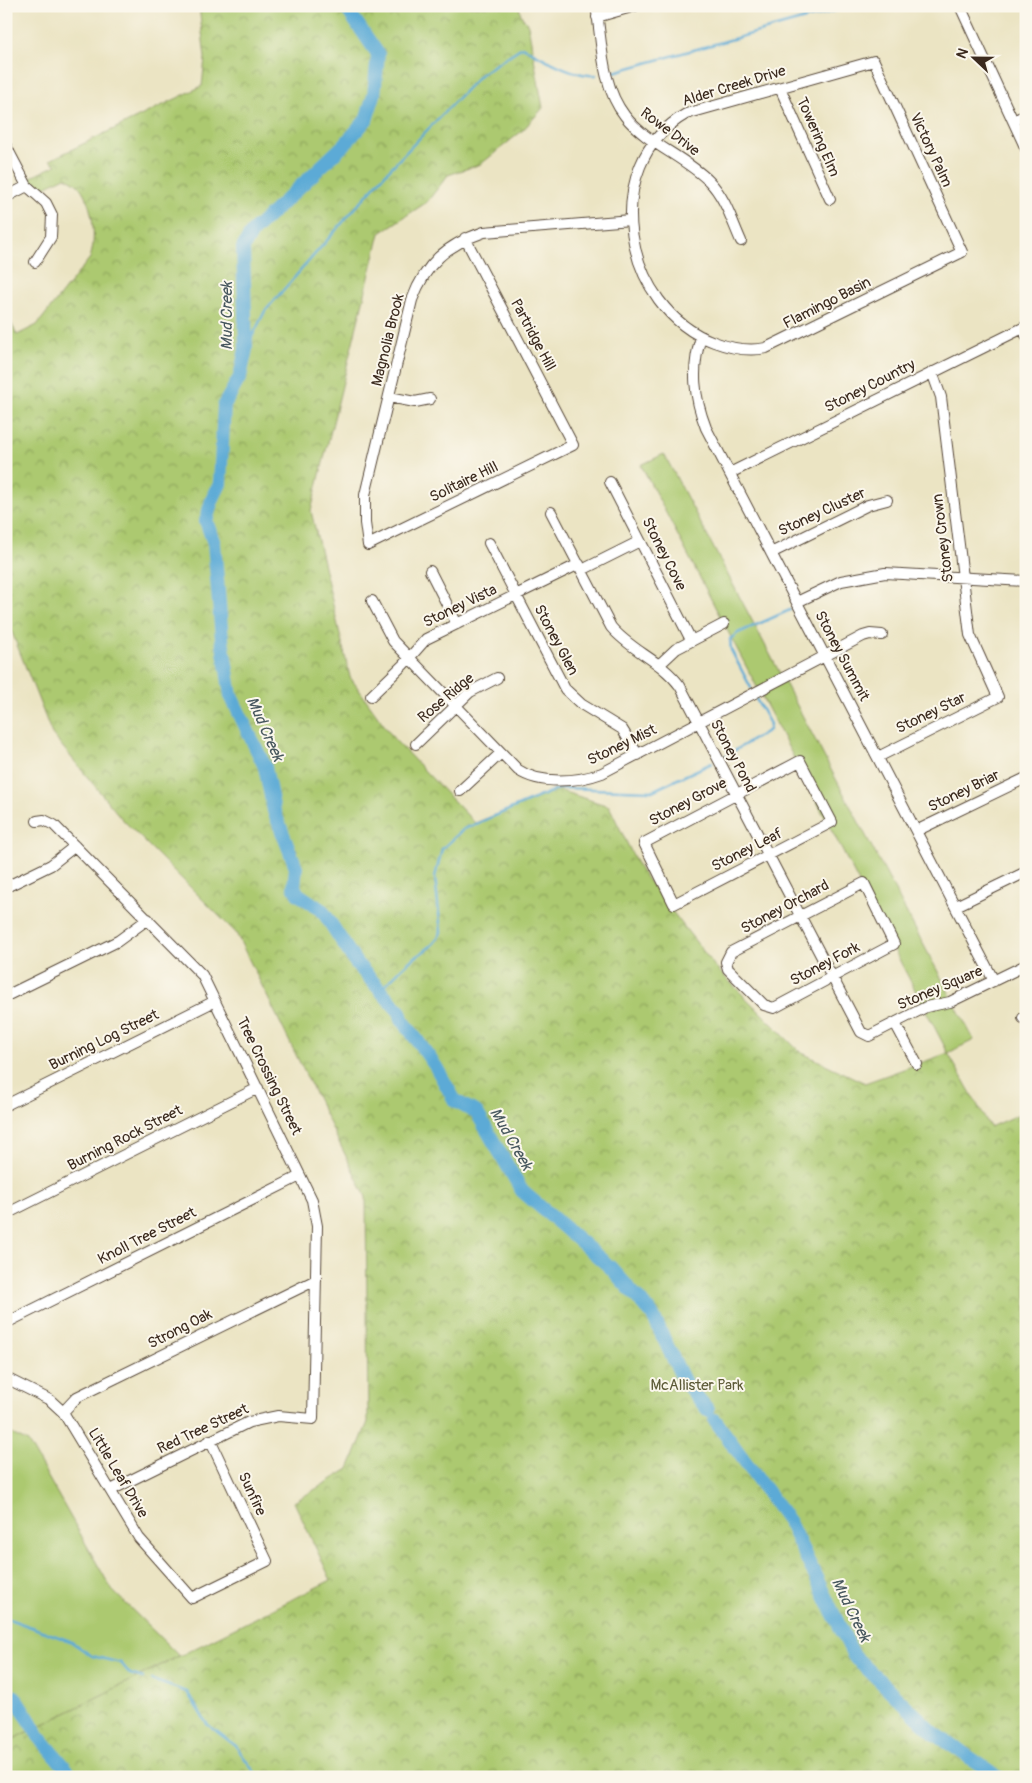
<svg xmlns="http://www.w3.org/2000/svg" width="1032" height="1783" font-family="Pangolin,sans-serif">
<defs>
<pattern id="park-crowns" width="20" height="18" patternUnits="userSpaceOnUse" patternTransform="scale(1.25)"><rect width="20" height="18" fill="#acc970"/><path d="M2 6a3 3 0 1 1 6 0M12 15a3 3 0 1 1 6 0" fill="none" stroke="#8da35b"/></pattern>
</defs>
<rect width="100%" height="100%" fill="#fbf7ec"/>
<filter id="ink" filterUnits="userSpaceOnUse"><feTurbulence type="fractalNoise" baseFrequency=".02" numOctaves="2"/><feDisplacementMap in="SourceGraphic" scale="10" xChannelSelector="R" yChannelSelector="G"/><feConvolveMatrix kernelMatrix="1 2 1 2 8 2 1 2 1" color-interpolation-filters="sRGB"/></filter>
<filter id="wash" filterUnits="userSpaceOnUse"><feTurbulence type="fractalNoise" baseFrequency=".0096" numOctaves="4" result="noise"/><feDisplacementMap in="SourceGraphic" scale="20" xChannelSelector="R" yChannelSelector="G"/><feGaussianBlur stdDeviation="1.12" result="paint"/><feColorMatrix in="noise" values="0 0 0 0 0 0 0 0 0 0 0 0 0 0 0 0 0 1.4 0 .05"/><feComposite in="paint" operator="in"/></filter>
<g filter="url(#wash)">
<rect width="100%" height="100%" fill="#ebe4c3"/>
<!-- green -->
<path fill="#acc970" stroke="#747a47" d="M664,454L974,1040L948,1053L641,465Z
M6,1431L28,1442L112,1590L179,1656L6,1743Z"/>
<!-- park -->
<path fill="url(#park-crowns)" stroke="#747a47" d="M199,6H519L521,15L528,25L543,108L522,131L481,164L448,175L427,202L380,233L311,511L350,677L394,739L475,823L558,790L609,806L640,870L717,969L800,1052L865,1083L948,1053L990,1127L1026,1111V1777H6V1743L331,1580L294,1502L349,1469L368,1422L366,1197L236,933L122,819L52,734L6,617V313L17,335L37,325L90,258C97,238 93,203 79,186C75,182 69,179 65,177L37,191L27,179L56,165L50,160L202,86L205,58Z"/>
<g fill="none" stroke-linecap="round" stroke-linejoin="round">
<!-- stream -->
<path stroke="#5caad6" stroke-width="2.5" d="M614,72L852,6
M246,349L265,311L387,172L481,74L522,47C540,56 575,78 596,75
M751,688L731,650L730,639L738,633L790,610
M724,757L769,730L770,724L756,699
M380,990C390,981 399,970 409,962C421,952 435,947 441,932L435,877L442,849L464,829L555,790L563,788L652,791L712,763
M6,1618L70,1641L92,1656L121,1663L130,1674L143,1678
M152,1680L187,1692L207,1724L236,1746L258,1777"/>
<!-- river -->
<path stroke="#5caad6" stroke-width="14" d="M345,6L378,54L374,95L366,120L345,144L252,232L243,248L246,349L240,377L224,405L220,484L212,500L206,521L214,543L222,639L231,696L265,767L274,811L296,867L294,887L298,894L322,910L356,963L400,1012L402,1019L436,1067L455,1101L477,1113L522,1191L610,1267L652,1314L684,1381L708,1410
M715,1420L789,1522L854,1656L934,1733L998,1777
M6,1694L15,1697L35,1729
M38,1735L73,1777"/>
</g>
</g>
<g filter="url(#ink)">
<g fill="none" stroke-linecap="round" stroke-linejoin="round">
<!-- minor casing -->
<g stroke="#554637" stroke-width="12">
<path id="minor" d="M596,6C602,41 601,86 625,116C647,144 684,156 709,181C725,197 732,221 741,241
M960,6L1026,149
M597,17L635,6
M874,61L962,252L766,348C748,352 730,348 714,342C623,309 597,165 686,114Z
M780,88L830,199
M1013,121L1026,115
M6,146L27,186L46,203L52,215L51,237L35,262
M6,197L27,186
M465,238L573,445L368,545L365,523V495L412,300C426,263 446,245 484,232L631,220
M701,337C691,369 694,397 706,428L994,981
M389,397L415,402L430,399
M730,473L1025,327L1026,335
M610,482L691,640
M551,512L611,627C631,651 661,660 680,686L861,1032L869,1036L926,1007L950,1002L1026,965
M489,543L565,689L581,704L622,729L638,755
M771,553L868,505L887,500
M582,570L640,541
M430,571L457,624
M372,601L393,641L518,770C540,785 578,782 602,773L863,636L870,634L882,635
M797,602L841,581L885,573L1026,581
M660,664L676,649L724,624
M371,696L403,665L426,639L579,564
M416,744L470,692L497,678
M878,757L998,697L970,635L941,397L932,372
M800,761L832,822L674,904L644,843Z
M460,791L501,753
M37,821L44,820L54,825L202,975L312,1200L317,1226L313,1419L278,1416L249,1422L111,1490
M916,831L1026,778
M864,883L894,944L774,1008L764,1005L728,969L726,962L731,952Z
M6,887L51,865L75,846
M956,906L1026,872
M6,996L118,941L148,919
M1023,1018L1026,1016
M895,1023L917,1064
M6,1105L215,1001
M6,1214L258,1088
M6,1323L300,1176
M6,1378L50,1400L63,1412L139,1538L192,1598L267,1561L210,1440
M63,1412L77,1397L316,1280"/>
</g>
<!-- minor -->
<use href="#minor" stroke="#fff" stroke-width="10"/>
</g>
</g>
<g text-anchor="middle" dominant-baseline="central" stroke-width="4" stroke-linejoin="round" paint-order="stroke">
<!-- street labels -->
<g font-size="15" fill="#3b2a1e" stroke="#fbf7ec">
<text transform="translate(734 86) rotate(-17)">Alder Creek Drive</text>
<text transform="translate(670 132) rotate(37)">Rowe Drive</text>
<text transform="translate(818 137) rotate(66)">Towering Elm</text>
<text transform="translate(931 150) rotate(65)">Victory Palm</text>
<text transform="translate(827 303) rotate(-27)">Flamingo Basin</text>
<text transform="translate(533 335) rotate(62)">Partridge Hill</text>
<text transform="translate(388 340) rotate(-76)">Magnolia Brook</text>
<text transform="translate(870 386) rotate(-27)">Stoney Country</text>
<text transform="translate(464 482) rotate(-26)">Solitaire Hill</text>
<text transform="translate(822 512) rotate(-25)">Stoney Cluster</text>
<text transform="translate(943 538) rotate(-97)">Stoney Crown</text>
<text transform="translate(664 554) rotate(63)">Stoney Cove</text>
<text transform="translate(460 606) rotate(-26)">Stoney Vista</text>
<text transform="translate(556 640) rotate(62)">Stoney Glen</text>
<text transform="translate(842 656) rotate(62)">Stoney Summit</text>
<text transform="translate(446 698) rotate(-40)">Rose Ridge</text>
<text transform="translate(931 713) rotate(-26)">Stoney Star</text>
<text transform="translate(622 745) rotate(-26)">Stoney Mist</text>
<text transform="translate(733 756) rotate(62)">Stoney Pond</text>
<text transform="translate(964 791) rotate(-26)">Stoney Briar</text>
<text transform="translate(688 802) rotate(-28)">Stoney Grove</text>
<text transform="translate(747 850) rotate(-27)">Stoney Leaf</text>
<text transform="translate(785 907) rotate(-28)">Stoney Orchard</text>
<text transform="translate(825 964) rotate(-28)">Stoney Fork</text>
<text transform="translate(940 988) rotate(-23)">Stoney Square</text>
<text transform="translate(104 1040) rotate(-26)">Burning Log Street</text>
<text transform="translate(269 1076) rotate(64)">Tree Crossing Street</text>
<text transform="translate(125 1138) rotate(-27)">Burning Rock Street</text>
<text transform="translate(147 1236) rotate(-27)">Knoll Tree Street</text>
<text transform="translate(180 1329) rotate(-27)">Strong Oak</text>
<text transform="translate(203 1429) rotate(-25)">Red Tree Street</text>
<text transform="translate(118 1473) rotate(59)">Little Leaf Drive</text>
<text transform="translate(252 1494) rotate(65)">Sunfire</text>
</g>
<!-- park labels -->
<g font-size="15" fill="#5d5a37" stroke="#fbf7ec">
<text x="697" y="1385">McAllister Park</text>
</g>
<!-- water labels -->
<g font-size="16" font-style="italic" fill="#47575e" stroke="#fbf7ec">
<text transform="translate(227 316) rotate(-90)">Mud Creek</text>
<text transform="translate(265 729) rotate(66)">Mud Creek</text>
<text transform="translate(511 1139) rotate(60)">Mud Creek</text>
<text transform="translate(851 1610) rotate(64)">Mud Creek</text>
</g>
</g>
<!-- margin -->
<rect width="1032" height="1783" fill="none" stroke="#fbf7ec" stroke-width="25"/>
<!-- north arrow -->
<g transform="translate(974 58) rotate(292)" stroke="#fbf7ec" stroke-width="4" paint-order="stroke">
<path d="M0-4L9 19L0 12L-9 19Z" fill="#3b2a1e"/>
<text y="-8" font-size="14" font-weight="bold" text-anchor="middle" fill="#3b2a1e">N</text>
</g>
</svg>
